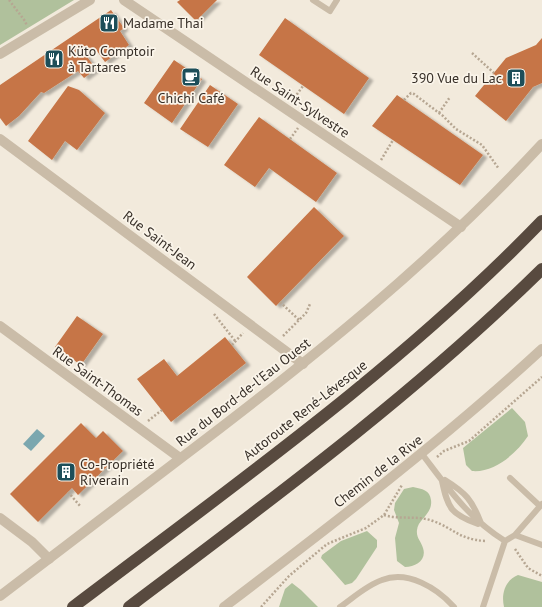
<svg xmlns="http://www.w3.org/2000/svg" width="542" height="607" font-family="'PT Sans',sans-serif">
<defs>
<filter id="shadow"><feDropShadow dx="4.5" dy="2.5" stdDeviation="1" flood-color="#0004"/></filter>
</defs>
<rect width="100%" height="100%" fill="#f2eadc"/>
<!-- green -->
<path fill="#b0c19c" d="M0,0H74L0,45Z
M512,408L525,422L528,436C516,454 494,473 472,471L466,465L463,448Z
M413,487C422,489 430,490 431,500C433,514 418,519 417,530C416,538 421,541 423,548C427,560 416,567 405,567L397,561L395,538L399,523L394,510L395,503L404,489Z
M367,531L377,540V547L356,579L352,583L345,585L321,558L322,555L341,541Z
M518,575L542,582V607H504C501,594 505,580 518,575Z
M292,583L301,590L318,607H279L285,589Z"/>
<!-- water -->
<path fill="#7ba7af" d="M37,429L45,436L31,451L23,444Z"/>
<!-- building -->
<path fill="#c67546" filter="url(#shadow)" d="M180,0H217L196,21L177,2Z
M111,10L124,28L120,31L129,45L105,62L94,47L85,54L96,69L84,78L78,71L44,93L41,92L19,116L6,126L0,118V85Z
M285,18L369,78L344,114L259,55Z
M542,38V83L533,87L506,121L475,96L506,58L536,45Z
M174,60L202,79L172,123L144,103Z
M210,85L238,104L208,147L180,129Z
M68,86L79,90L105,113L77,150L65,141L52,160L28,141Z
M397,95L483,155L460,185L372,126Z
M259,117L337,173L316,202L269,168L255,187L224,165Z
M314,207L344,236L276,306L247,277Z
M77,316L103,334L81,365L55,347Z
M225,337L246,363L171,422L137,379L164,359L177,376Z
M81,423L96,438L103,431L123,451L78,495L72,488L38,522L10,494Z"/>
<g fill="none" stroke-linecap="round" stroke-linejoin="round">
<!-- path -->
<path stroke="#b6a692" stroke-width="2.5" stroke-dasharray="2 2" stroke-linecap="butt" d="M9,0L25,21L27,26
M472,53L494,73
M404,100L411,93L414,94L443,116L456,129L482,145L499,169
M292,101L303,86
M439,113L450,97
M290,139L298,128
M381,160L393,140
M280,302L299,320
M214,314L236,342
M283,336L306,313L310,304
M232,345L243,333
M148,421L162,410
M437,457L444,451L469,441L542,377
M68,492L81,507
M384,515C400,520 417,515 433,521C455,529 458,539 485,541
M515,549L528,568L542,576
M261,607L289,576L327,544L366,528L384,515L402,485"/>
<!-- service -->
<path stroke="#cabca8" stroke-width="6" d="M313,0L330,11L337,0
M422,454C448,488 468,518 505,541
M510,478L540,506
M445,480C466,493 472,500 481,523
M442,481C448,509 451,514 478,524
M515,535L542,545
M340,607C353,598 367,585 382,580C408,570 437,588 454,607
M483,607L505,541L515,535L542,504"/>
<!-- minor -->
<path stroke="#cabca8" stroke-width="10" d="M124,0L461,227
M0,139L303,364
M0,326L180,458
M0,518L32,542L49,559
M224,607C333,524 441,442 542,349"/>
<!-- tertiary -->
<path stroke="#cabca8" stroke-width="10" d="M0,54L90,0
M0,596C61,550 120,504 181,458C308,362 433,262 542,144"/>
<!-- motorway -->
<path stroke="#584a3f" stroke-width="12" d="M73,607C234,485 401,367 542,221
M129,607C271,500 415,394 542,269"/>
</g>
<!-- icons -->
<defs>
<g id="restaurant-square" transform="scale(1)"><rect x="-9" y="-9" width="18" height="18" rx="4" fill="#1d4e59" stroke="#faf4e9"/><path d="M-5-6h1v4h1v-4h1v4h1v-4h1v5L-1.5 .5V6h-2V.5L-5-1ZM5-6V6H3V1.5H1.5Q1.5-4 5-6Z" fill="#fff"/></g>
<g id="cafe-square" transform="scale(1)"><rect x="-9" y="-9" width="18" height="18" rx="4" fill="#1d4e59" stroke="#faf4e9"/><path d="M-5.5-4.5H6V0H3Q3 3.5 0 3.5H-2.5Q-5.5 3.5-5.5 0ZM3-3.2v2h1.7v-2ZM-6 4.5H4V6H-6Z" fill="#fff"/></g>
<g id="building-square" transform="scale(1)"><rect x="-9" y="-9" width="18" height="18" rx="4" fill="#1d4e59" stroke="#faf4e9"/><path d="M-4-6H4V6H1V3H-1V6H-4ZM-2.5-4.3h1.7v1.8h-1.7ZM.8-4.3h1.7v1.8H.8ZM-2.5-1h1.7V.8h-1.7ZM.8-1h1.7V.8H.8Z" fill="#fff"/></g>
</defs>
<g fill-rule="evenodd">
<use href="#restaurant-square" x="109" y="23"/>
<use href="#restaurant-square" x="54" y="59"/>
<use href="#cafe-square" x="191" y="77"/>
<use href="#building-square" x="516" y="78"/>
<use href="#building-square" x="66" y="472"/>
</g>
<g text-anchor="middle" dominant-baseline="central" stroke-width="3.5" stroke-linejoin="round" paint-order="stroke">
<!-- poi labels -->
<g font-size="14" fill="#372f28" stroke="#faf4e9" text-anchor="start">
<text x="123" y="23">Madame Thai</text>
<text x="68" y="51">Küto Comptoir<tspan x="68" dy="16">à Tartares</tspan></text>
<text x="502" y="78" text-anchor="end">390 Vue du Lac</text>
<text x="191" y="98" text-anchor="middle">Chichi Café</text>
<text x="80" y="464">Co-Propriété<tspan x="80" dy="16">Riverain</tspan></text>
</g>
<!-- street labels -->
<g font-size="14" fill="#372f28" stroke="#faf4e9">
<text transform="translate(300 102) rotate(34)">Rue Saint-Sylvestre</text>
<text transform="translate(160 240) rotate(37)">Rue Saint-Jean</text>
<text transform="translate(98 381) rotate(36)">Rue Saint-Thomas</text>
<text transform="translate(243 392) rotate(-38)">Rue du Bord-de-l'Eau Ouest</text>
<text transform="translate(305 410) rotate(-38)">Autoroute René-Lévesque</text>
<text transform="translate(378 471) rotate(-38)">Chemin de la Rive</text>
</g>
</g>
</svg>
